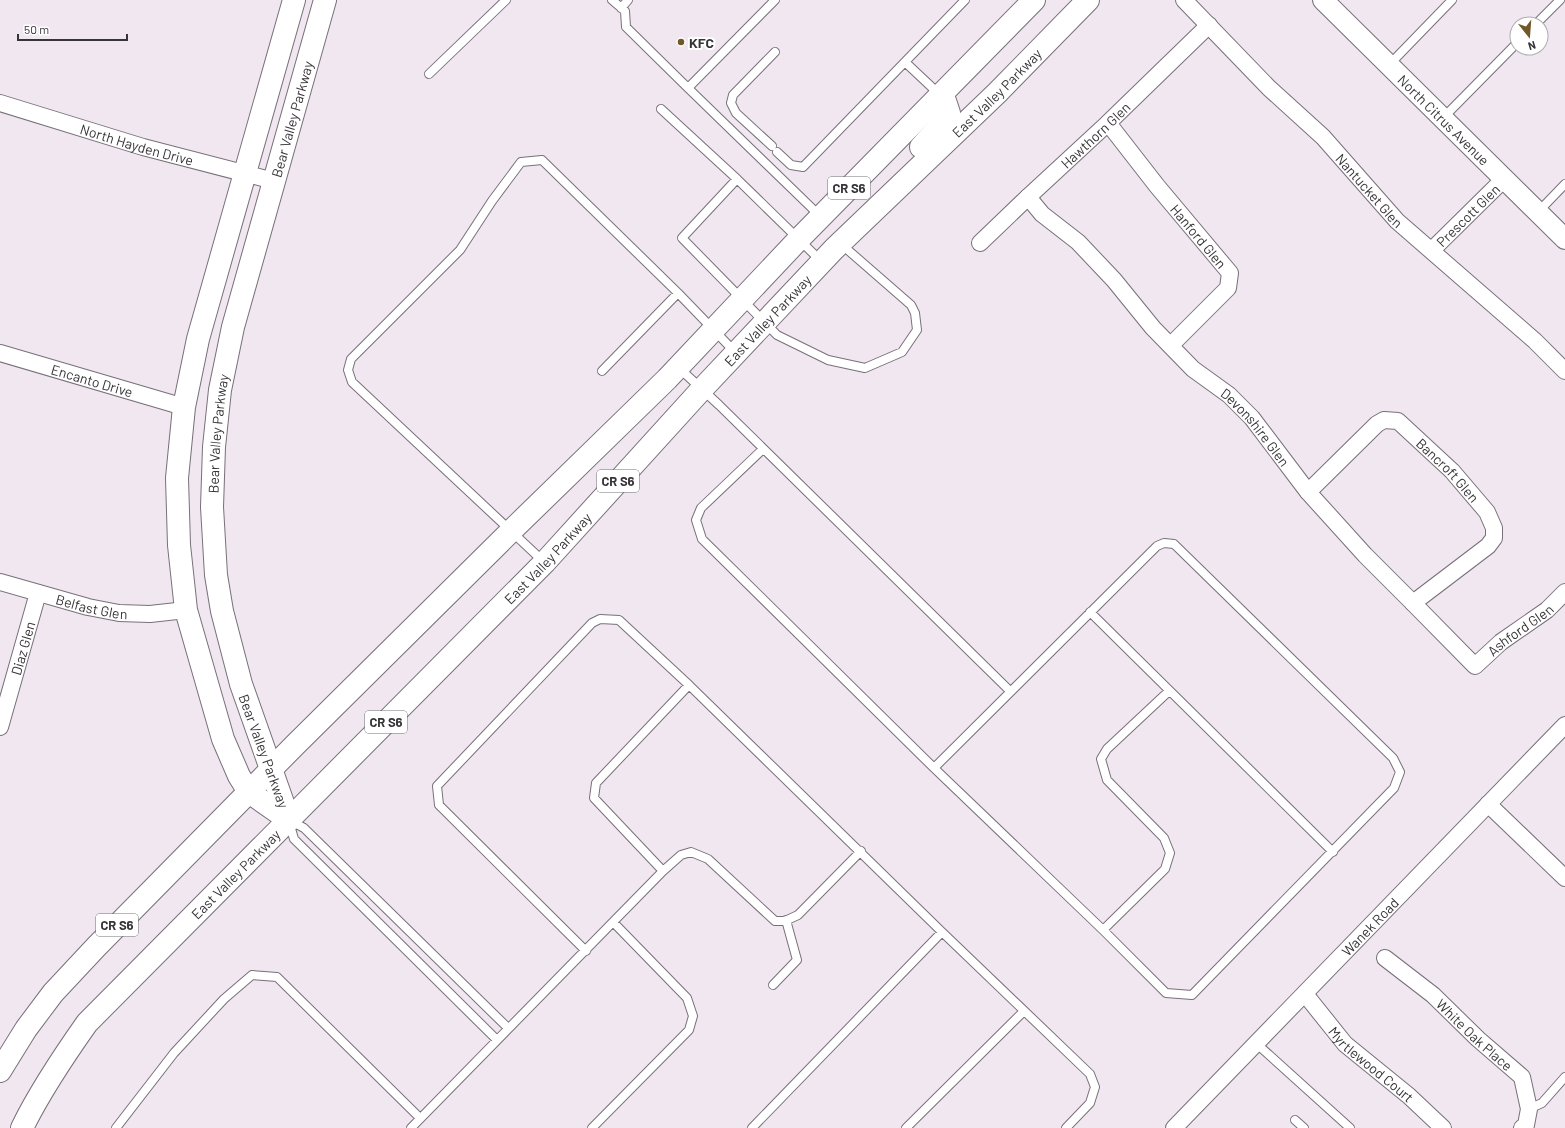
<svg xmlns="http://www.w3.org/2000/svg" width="1565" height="1128" font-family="Barlow,sans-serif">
<rect width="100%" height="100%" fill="#f0e7f1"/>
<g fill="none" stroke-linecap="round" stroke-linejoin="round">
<!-- service casing -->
<g stroke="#787079" stroke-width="10">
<path id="service" d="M612,0L625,11L626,27L688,88
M775,0L688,88L820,216
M621,8L628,0
M1536,24L1560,0
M905,62L939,94
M1389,65L1452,0
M429,74L506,0
M661,109L737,179L821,261
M1443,118L1517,43
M772,146L736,113L731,103L733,95L775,52
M777,152L791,165L803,167L965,0
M737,179L682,238L777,335L828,360L865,368L902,352L917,330L915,313L911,305L841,244
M1538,212L1565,184
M679,368L719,405L1010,691
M602,371L678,293
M763,449L701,508L696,520L702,539L934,768L1103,930L1166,993L1192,995L1394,788L1400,772L1393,758L1174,544L1164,543L1157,546L934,768
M544,562L352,382L348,370L351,359L460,250L492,201L521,162L542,160L678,293L735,352
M1090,612L1333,852
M289,820L304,828L508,1028
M289,822L294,839L497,1040
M663,871L594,798L596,783L689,685
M1103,930L1165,869L1170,853L1164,838L1107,780L1101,759L1107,749L1169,691
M586,951L439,805L437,786L592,623L600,619L619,620L689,685L942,932L1090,1074L1095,1087L1090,1103L1066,1128
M773,985L797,960L786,920
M1257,1044L1350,1128
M1529,1109L1542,1103L1565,1077
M1295,1120L1304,1128
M116,1128L174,1053L224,999L252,975L277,977L420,1118
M411,1128L663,871L681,855L691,852L708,859L775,921H785L798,915L861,851
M592,1128L689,1030L693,1016L687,998L613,922
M752,1128L942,932
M906,1128L1024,1011"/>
</g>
<!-- minor casing -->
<g stroke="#787079" stroke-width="18">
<g id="minor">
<path id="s1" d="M1184,0L1269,88L1323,137L1397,221L1535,341L1565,371"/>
<path id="s2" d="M0,103L143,147L274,181"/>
<path id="s3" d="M1108,123L1157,186L1230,273L1228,288L1171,345"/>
<path id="s4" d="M1028,197L1042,214L1078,242L1114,280L1153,328L1193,369L1229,395L1252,418L1308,492L1365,555L1413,603L1475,666L1501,642L1547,610L1565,592"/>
<path id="s5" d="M980,243L1028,197L1108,123L1209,25"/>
<path id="s6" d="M1432,250L1504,179"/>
<path id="s7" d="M0,353L184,407"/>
<path id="s8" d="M1308,492L1377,424L1384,420L1398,421L1452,471L1487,512L1494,528V538L1488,546L1413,603"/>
<path id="s9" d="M0,582L88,607L119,613L150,614L186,610"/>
<path id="s10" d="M0,727L38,593"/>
<path d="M1488,804L1565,878"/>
<path id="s11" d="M1385,958L1433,995L1478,1039L1522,1077L1529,1109L1526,1125L1522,1128"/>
<path id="s12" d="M1305,994L1345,1044L1409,1096L1443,1128"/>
<path id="s13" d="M1174,1128L1565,725"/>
</g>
</g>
<!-- tertiary casing -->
<g stroke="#787079" stroke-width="22">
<g id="tertiary">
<path id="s14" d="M1323,0L1565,239"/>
</g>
</g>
<!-- primary casing -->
<g stroke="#787079" stroke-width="24">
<g id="primary">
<path d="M921,147L945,120L949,113L945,101L940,95"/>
<path d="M289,820L249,792L239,776L223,739L186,610L179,545L177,478L184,407L198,339L294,0"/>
<path id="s15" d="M289,820L241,684L222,611L216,575L212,507L214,447L220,390L233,327L325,0"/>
<path d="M0,1071L26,1029L53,993L96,947L295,745L511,531L667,379L799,239L1034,0"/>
<path id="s16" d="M22,1128C40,1091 63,1057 87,1023L545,562L702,389L834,249L997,93L1088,0"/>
</g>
</g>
<!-- service -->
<use href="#service" stroke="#fff" stroke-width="8"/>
<!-- minor -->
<use href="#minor" stroke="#fff" stroke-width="16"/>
<!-- tertiary -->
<use href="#tertiary" stroke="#fff" stroke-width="20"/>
<!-- primary -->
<use href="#primary" stroke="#fff" stroke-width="22"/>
</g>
<!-- markers -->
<circle fill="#705828" stroke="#fff" stroke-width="1.5" cx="681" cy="42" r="4"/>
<g text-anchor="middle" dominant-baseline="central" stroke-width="4" stroke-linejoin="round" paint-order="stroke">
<!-- shield labels -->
<g fill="#fff" stroke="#737174" stroke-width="1">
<rect x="828" y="177" width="42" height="22" rx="3"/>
<rect x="597" y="470" width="42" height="22" rx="3"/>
<rect x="365" y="711" width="42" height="22" rx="3"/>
<rect x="96" y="914" width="42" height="22" rx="3"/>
</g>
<g font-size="13" font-weight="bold" fill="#373438">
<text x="849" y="188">CR S6</text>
<text x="618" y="481">CR S6</text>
<text x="386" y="722">CR S6</text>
<text x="117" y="925">CR S6</text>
</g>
<!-- poi labels -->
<g font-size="14" font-weight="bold" fill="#373438" stroke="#fff" text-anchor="start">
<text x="689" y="42">KFC</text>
</g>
<!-- street labels -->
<g font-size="14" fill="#373438" stroke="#fff">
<text stroke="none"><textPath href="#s16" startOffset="1425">East Valley Parkway</textPath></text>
<text stroke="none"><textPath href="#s15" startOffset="722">Bear Valley Parkway</textPath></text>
<text stroke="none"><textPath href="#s14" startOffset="170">North Citrus Avenue</textPath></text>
<text stroke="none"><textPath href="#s5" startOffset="158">Hawthorn Glen</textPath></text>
<text stroke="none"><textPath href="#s2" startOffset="143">North Hayden Drive</textPath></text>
<text stroke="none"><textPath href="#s1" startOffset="266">Nantucket Glen</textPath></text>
<text stroke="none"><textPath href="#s6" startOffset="50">Prescott Glen</textPath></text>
<text stroke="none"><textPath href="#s3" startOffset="145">Hanford Glen</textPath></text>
<text stroke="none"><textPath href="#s16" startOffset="1102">East Valley Parkway</textPath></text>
<text stroke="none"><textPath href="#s7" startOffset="96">Encanto Drive</textPath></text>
<text stroke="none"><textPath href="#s4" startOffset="325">Devonshire Glen</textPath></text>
<text stroke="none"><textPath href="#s15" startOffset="398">Bear Valley Parkway</textPath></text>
<text stroke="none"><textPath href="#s8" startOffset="189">Bancroft Glen</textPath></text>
<text stroke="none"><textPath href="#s16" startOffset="778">East Valley Parkway</textPath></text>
<text stroke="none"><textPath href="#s9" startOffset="95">Belfast Glen</textPath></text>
<text stroke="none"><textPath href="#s4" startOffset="708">Ashford Glen</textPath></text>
<text stroke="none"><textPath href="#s10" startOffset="82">Diaz Glen</textPath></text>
<text transform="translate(264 751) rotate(70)">Bear Valley Parkway</text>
<text stroke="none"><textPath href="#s16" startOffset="334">East Valley Parkway</textPath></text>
<text stroke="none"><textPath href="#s13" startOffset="281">Wanek Road</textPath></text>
<text stroke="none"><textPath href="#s11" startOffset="118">White Oak Place</textPath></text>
<text stroke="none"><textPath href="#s12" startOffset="97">Myrtlewood Court</textPath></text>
</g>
</g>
<!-- north arrow -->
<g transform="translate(1529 36) rotate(163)"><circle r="19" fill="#ffffff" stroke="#afaeaf"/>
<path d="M0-3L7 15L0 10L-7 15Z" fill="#705828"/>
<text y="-6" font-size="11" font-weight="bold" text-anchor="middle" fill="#373438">N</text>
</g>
<!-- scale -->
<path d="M18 34v6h109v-6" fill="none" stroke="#373438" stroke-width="2"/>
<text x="24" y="34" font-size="12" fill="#373438" stroke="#ffffff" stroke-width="3" paint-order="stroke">50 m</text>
</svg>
